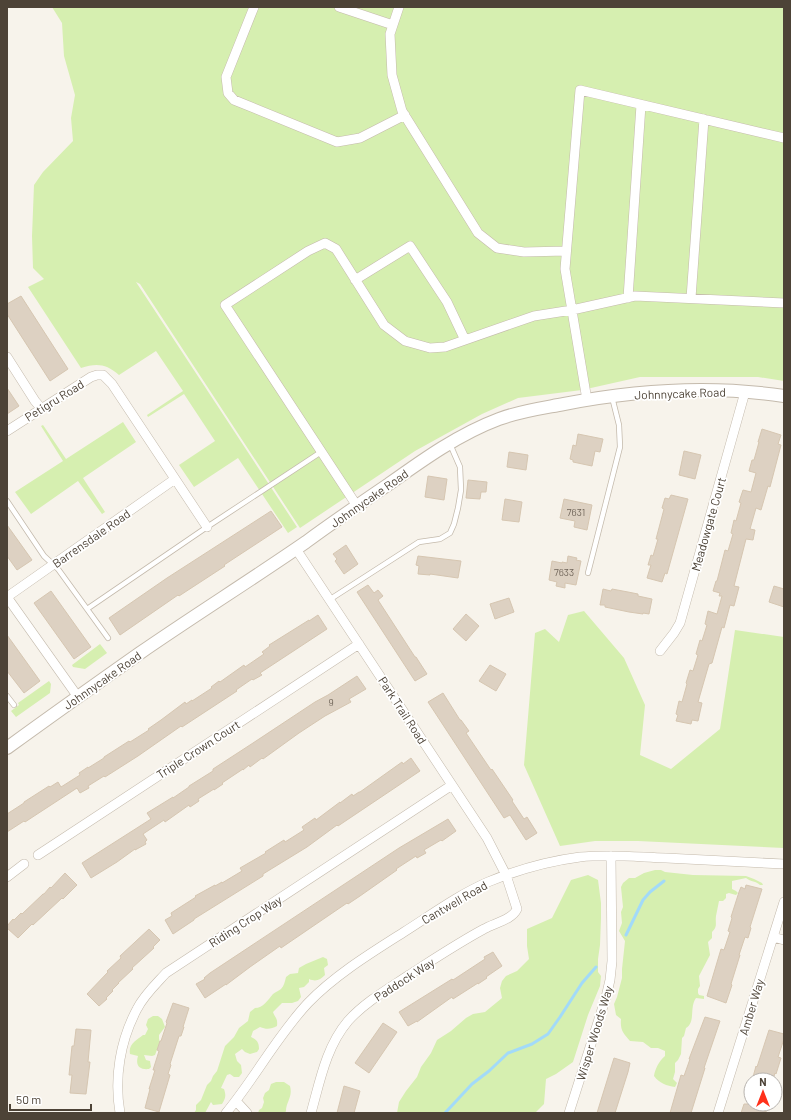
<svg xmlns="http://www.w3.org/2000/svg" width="791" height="1120" font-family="Barlow,sans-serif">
<rect width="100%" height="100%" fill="#f7f3eb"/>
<!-- green -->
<path fill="#d6efb0" d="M52,7H784V381L758,377H640L582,390L518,398L482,414L415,451L300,528L140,284L136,282L297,527L288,533L238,458L194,487L179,465L215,441L184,394L148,417L147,415L183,391L156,351L119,375C106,364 97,363 81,368L28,287L44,279L33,268L32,236L34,185L43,172L73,141L71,118L75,95L64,56L62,23Z
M123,422L136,442L83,478L105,512L102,514L78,481L31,514L15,492L63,461L41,426L43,425L66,459Z
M584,611L624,658L645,705L640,755L671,769L720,729L735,630L784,637V848L638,841H595L560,846L524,765L535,633L545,629L559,642L568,615Z
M100,644L107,653L85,669L73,667L72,665Z
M49,681L51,684L50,693L16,717L11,711L19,705L18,703Z
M655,870H661L665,872L693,875L746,876L754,879L762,883L763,885H760C756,881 751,882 746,878L732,881V889L736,891L738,893L736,895L729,893L726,894V898L723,901H719C718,906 717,911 716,916C715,923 718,927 712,932V938L708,942L710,955L699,976L700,986L698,989V993L699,995L704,996V999L696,998C689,1008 696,1022 686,1028L684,1036L682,1038L681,1054L678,1060L675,1063V1072L673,1079L677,1083L675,1087C667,1086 659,1083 654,1076C655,1069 659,1061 665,1056V1051L658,1048H651L643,1042L630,1041C623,1033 620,1030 621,1019L616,1015L614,1004L617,997L622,978V969L625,941L619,931L622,923L621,912L623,907L621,887L623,883L629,878H635L644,873Z
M588,875L598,880L601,903V918L600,945L598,959V972L601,976L600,986L588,1015L573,1062L556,1074L546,1079L544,1104L536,1112L534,1113H397L399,1102L406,1091L417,1077L421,1067L431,1053L437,1040L451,1031L466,1018L473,1014L485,1012L502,998L500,988L502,981L506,976L517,971L529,959L527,946V929L552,918L571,880Z
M323,957L327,959L328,965L324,968L325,975C320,980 316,982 309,979V982L304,987L299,988L301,997L298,1001L292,1003H282L273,1012C275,1018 278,1018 277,1026C271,1029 267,1030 260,1027L253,1031L251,1037C257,1040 259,1042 259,1049L257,1052L250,1054L245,1052L242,1049L235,1054L237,1061L241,1065L242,1073L239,1077H234L230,1074L227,1075L221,1088L224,1089C226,1095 226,1098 222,1104L213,1105L211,1102L205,1113H194L196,1110V1105L201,1100L207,1085L211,1081L213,1076L217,1071L225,1046L234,1037L239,1028L248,1021L250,1012L255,1008C263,1008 268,1000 273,994C275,992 279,991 281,989C284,986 285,981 286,977L290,974L298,973L299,968L306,964Z
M153,1016H158L162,1019L165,1027L159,1035V1039L160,1042L155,1055L152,1056L144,1055L146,1060L150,1061L151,1067L149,1069C140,1070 135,1066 138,1056L130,1054C128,1044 137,1040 143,1035H145L148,1029L146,1025L148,1019Z
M276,1082H284L290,1086C293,1097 286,1102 286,1111L285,1113H258L259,1110L262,1108L264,1102L263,1098L265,1093L269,1090L271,1084Z"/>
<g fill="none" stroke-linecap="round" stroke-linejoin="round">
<!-- stream -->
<path stroke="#a2daf9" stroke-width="3" d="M626,935L643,900L650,892L664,881
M445,1113L472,1084L489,1071L508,1053L532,1044L548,1034L560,1017L582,983L596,967"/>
</g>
<!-- building -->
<path fill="#ddd1c2" stroke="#d6c6b1" d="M21,296L68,369L50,381L7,314V304Z
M7,388L19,406L7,414Z
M762,429L781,435L778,444L781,445L770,487L768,486L761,510L756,508L750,529L755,530L753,540L746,539L734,586L739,587L734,606L730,605L724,628L722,627L712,663L709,664L698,702L702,703L698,721L692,720L691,724L676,721L678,715L676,714L679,701L682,702L687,684L686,683L690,670L693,671L698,655L696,654L700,640L702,641L707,625L705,624L708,611L717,614L722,596H719L720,593L713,591L716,581H717L725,550L728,551L733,534L731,533L734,520L736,521L741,503L739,502L743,490L751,492L756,473L749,471L752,460H754L759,442H758Z
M578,434L603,439L600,452L595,451L592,466L573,462V460L570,459L573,445L576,446Z
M684,451L701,455L695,479L679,475Z
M509,452L528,455L526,470L507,467Z
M428,476L447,479L444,500L425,497Z
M468,480L487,482L486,492H481L480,499L466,498Z
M671,495L688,499L667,574L665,573L662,582L647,578L651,565H648L651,555L653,556L658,539H656L664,509L662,508L665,498L669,499Z
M505,499L522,502L519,522L502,520Z
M564,499L592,505L587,530L574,527L575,521L560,518Z
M271,511L282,527L224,565L225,566L179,596L178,595L120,635L109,618L167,578Z
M7,525L32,560L17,570L7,556Z
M346,545L358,564L344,574L335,561L337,559L333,554Z
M418,556L461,561L458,578L430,574V575L418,574L419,566L416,565Z
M568,556L577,558L576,560L581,561L576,585L565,583V588L556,586L557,582L549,580L552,561L562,563V562L567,563Z
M368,585L374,593L378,590L383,596L378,600L415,657H416L427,674L415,681L357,592Z
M774,586L784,589V607L769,602Z
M603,589L611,591L612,589L628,592L638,594V596L652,599L649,614L643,613V614L629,612L605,607V605H600Z
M51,591L91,647L74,659L34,603Z
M509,598L514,612L495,619L490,604Z
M466,614L479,626L466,641L453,629Z
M318,615L327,629L260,673L262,675L253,680L252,679L236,690L237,691L182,727L181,726L138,756L105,777L104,776L88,786L89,788L80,793L77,788L25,822L24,821L7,832V814L24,803V802L49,786L50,787L58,782L61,787L80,775L79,773L88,767V768L104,758V757L129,741L130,742L149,730L148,729L161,720L185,702L186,704L192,700V701L212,688L211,687L219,681L220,682L244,665L245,667L264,654L262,652L270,646L269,645L309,620V621Z
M7,635L40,681L24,693L7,671Z
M490,665L506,674L496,691L479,681Z
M357,676L366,689L349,699L351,702L325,716L299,733L263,759L262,758L250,767L249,765L243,770V769L222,783L223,784L214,790V789L198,799L199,801L190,807L189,805L165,822L164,820L143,834L147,840L145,842L146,844L135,850V849L117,862L91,878L82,863L151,819L147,813L173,797V798L189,787V786L213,771V769L253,743L315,702L328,695Z
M443,693L460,720H461L469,731L466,733L491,770L492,769L513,800L512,801L524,819L527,817L537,833L526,840L510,815L504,818L428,702Z
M411,758L420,771L338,826L337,825L307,847L263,874V876L194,919V920L173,934L165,920L172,916L171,913L196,897L195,896L215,885V886L222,882V883L242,871L240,868L266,853L265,852L284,840L285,842L304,830L302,827L315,818L316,820L340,802V803L352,794L353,796L359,792H360L402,762L403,764Z
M448,819L456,831L442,841L441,840L424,850L426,853L417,858L416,856L396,869L397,870L360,896L348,904L347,903L281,948L280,946L250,967L226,985V984L205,998L196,984L205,979L204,978L210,973L399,848Z
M65,873L77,885L63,899L62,898L33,925L32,924L18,938L7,928V926L13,919L14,920L21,913L22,914L43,894H44L50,887L51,888Z
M746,885L762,889L750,927L751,928L748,938L745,937L739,955H740L731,984L732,985L726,1003L707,996L721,949L724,950L730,932L728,931L732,918L731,917L739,892L741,887L745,889Z
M149,929L160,940L153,947L154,948L132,968L133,969L118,983H119L112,990L113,991L106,998L107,999L99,1006L87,994L108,972L107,971L121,958L120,956Z
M493,952L502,966L486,977L487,978L478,984V983L453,999L452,997L417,1022V1021L408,1026L399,1012L452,979L453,980L485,959L484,957Z
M173,1003L189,1008L183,1027H184L181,1036H179L170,1064L171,1065L168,1074L170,1075L159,1112L145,1108L150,1089H149L155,1070H153L159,1051L157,1050L160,1041H161L167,1023L166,1022Z
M705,1017L720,1021L704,1068H705L691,1113H670L681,1075L684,1076L690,1059H689Z
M383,1023L397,1032L369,1073L355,1063Z
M76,1029L91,1030L88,1062H90L86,1094L70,1093L72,1075H69L72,1046H74Z
M769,1030L784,1034V1039L778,1057L781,1058L776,1074L775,1073L773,1080H753L754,1077H753L756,1066L757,1067Z
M614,1058L630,1063L628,1072L615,1113H597Z
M344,1086L360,1091L354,1113H337Z
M744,1104H766L764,1111L767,1112L766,1113H741Z"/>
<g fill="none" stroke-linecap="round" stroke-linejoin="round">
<!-- service casing -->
<g stroke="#c4baac" stroke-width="6">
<path id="service" d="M7,501L44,556L58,569L87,609L207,527L321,452
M588,573L620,447L619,425L612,397
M329,600L419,542L440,539L450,533L454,524L458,508L461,490L460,467L450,444
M87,609L108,638
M7,696L14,705"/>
</g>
<!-- minor casing -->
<g stroke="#c4baac" stroke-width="10">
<path id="minor" d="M254,7L226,77L228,93L234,100L337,142L360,138L405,115
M339,7L393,25
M399,7L390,34L392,75L402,111L478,233L497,248L524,252L566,251
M355,280L410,246L447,302L465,340
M628,298L641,105
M691,298L704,119
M7,357L35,401L41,408
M587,400L565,269L580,90L784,138
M7,431L91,377L97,375H103L112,384L207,527
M357,506L225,305L308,251L325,243L336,249L384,325L405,341L430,348L445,347L534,316L572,310L635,296L784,303
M296,549L487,838L506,875L517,909C512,920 494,923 484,929C458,943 434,959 409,975C388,989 365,1002 348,1021C326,1047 320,1081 311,1113
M7,597L175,479
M7,597L78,697
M660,651L674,633L680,623L745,392
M38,855L359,644
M7,877L24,864
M773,937L784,940
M236,1101L247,1113
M120,1113C114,1078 120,1041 137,1009C144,995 156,984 166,973L452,785
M226,1113C255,1078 277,1036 308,1003C335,975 371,953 404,932C431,915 458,895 488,882C517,870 549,861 580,857C609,854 637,857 666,858C705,860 745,862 784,864
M569,1113L606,997L610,980L612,961L611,856
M718,1113L784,902"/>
</g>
<!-- tertiary casing -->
<g stroke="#c4baac" stroke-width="14">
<path id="tertiary" d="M7,748C51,716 96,684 140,653C195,615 251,580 306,542C333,522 361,503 389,484C424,459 459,434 499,419C520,411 543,408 564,404C636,390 711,385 784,396"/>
</g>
<!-- service -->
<use href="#service" stroke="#fff" stroke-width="4.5"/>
<!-- minor -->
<use href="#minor" stroke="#fff" stroke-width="9"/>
<!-- tertiary -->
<use href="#tertiary" stroke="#fff" stroke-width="12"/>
</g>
<g text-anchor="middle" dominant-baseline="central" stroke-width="3.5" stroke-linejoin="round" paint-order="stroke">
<!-- number labels -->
<g font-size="10" fill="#71665a">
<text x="576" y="512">7631</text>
<text x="564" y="572">7633</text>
<text x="331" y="702">9</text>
</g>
<!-- street labels -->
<g font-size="12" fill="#4d4337" stroke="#fff">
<text transform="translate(680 393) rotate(-2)">Johnnycake Road</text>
<text transform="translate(54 400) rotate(-32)">Petigru Road</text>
<text transform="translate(369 498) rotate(-35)">Johnnycake Road</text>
<text transform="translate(708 524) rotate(-74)">Meadowgate Court</text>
<text transform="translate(91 538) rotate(-35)">Barrensdale Road</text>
<text transform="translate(102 680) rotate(-35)">Johnnycake Road</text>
<text transform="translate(403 710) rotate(57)">Park Trail Road</text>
<text transform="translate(198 749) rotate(-33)">Triple Crown Court</text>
<text transform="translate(454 902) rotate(-30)">Cantwell Road</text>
<text transform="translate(245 921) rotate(-33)">Riding Crop Way</text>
<text transform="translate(404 979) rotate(-33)">Paddock Way</text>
<text transform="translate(751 1007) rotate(-73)">Amber Way</text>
<text transform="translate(594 1033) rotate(-73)">Wisper Woods Way</text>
</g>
</g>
<!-- border -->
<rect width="791" height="1120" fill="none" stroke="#4d4337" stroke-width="16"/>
<!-- north arrow -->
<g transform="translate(763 1092)"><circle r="19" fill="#ffffff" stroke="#b8b4af"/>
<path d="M0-3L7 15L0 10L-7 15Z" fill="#ff301a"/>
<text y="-6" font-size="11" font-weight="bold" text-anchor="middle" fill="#4d4337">N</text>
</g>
<!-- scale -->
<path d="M10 1104v6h81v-6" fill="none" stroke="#4d4337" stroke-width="2"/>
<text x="16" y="1104" font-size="12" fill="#4d4337" stroke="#ffffff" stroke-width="3" paint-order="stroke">50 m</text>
</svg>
